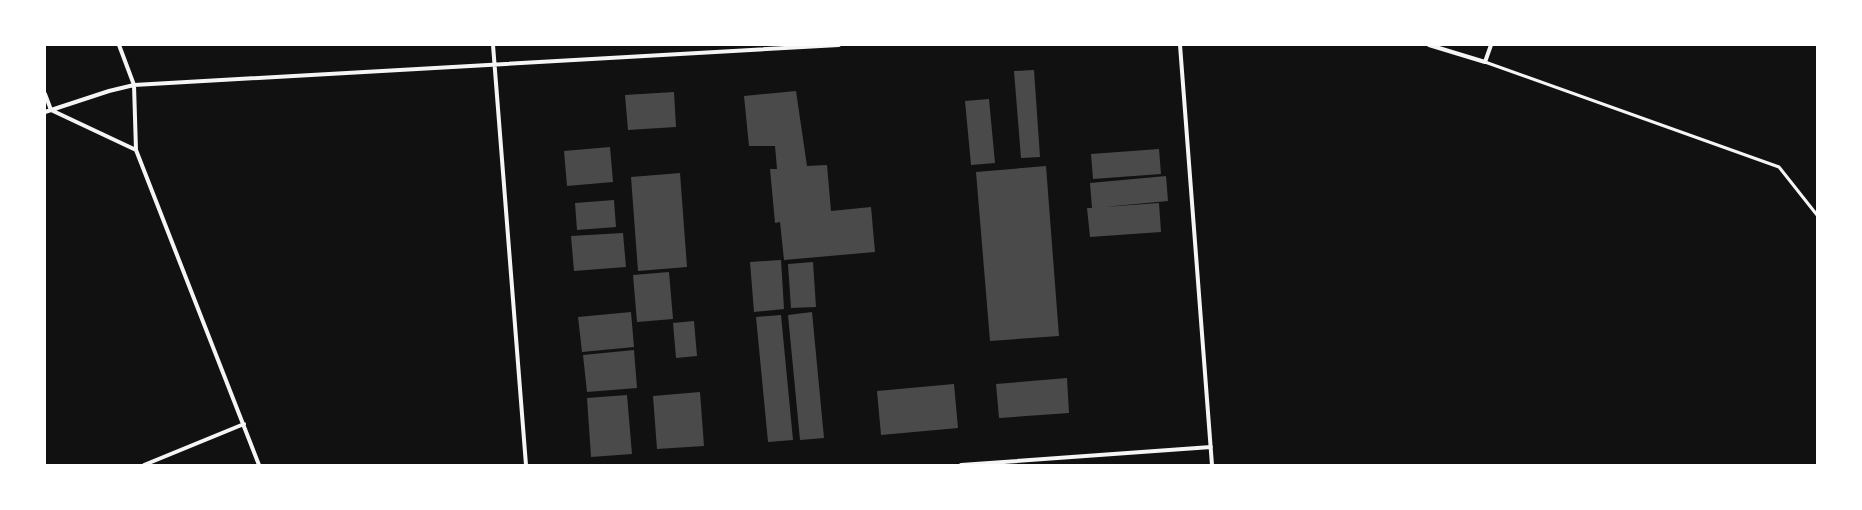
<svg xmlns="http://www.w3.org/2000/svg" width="1862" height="510" font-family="'Titillium Web',sans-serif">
<rect width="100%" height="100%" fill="#111"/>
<!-- building -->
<path fill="#4a4a4a" d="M1034,70L1040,157L1021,158L1014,71Z
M796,91L807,166L827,165L831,211L871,207L875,252L784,260L780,222L775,223L770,169H777L775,146H749L744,96Z
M674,92L676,127L628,130L625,95Z
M989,99L995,163L971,165L965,101Z
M610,147L613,182L567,186L564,151Z
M1159,149L1161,174L1093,179L1091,154Z
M1046,166L1059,336L990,341L976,172Z
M680,173L687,267L638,271L631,177Z
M1166,176L1168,201L1104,207L1159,203L1161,232L1090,237L1087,208H1092L1090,183Z
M614,200L616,227L577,230L575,203Z
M623,233L626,267L574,271L571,236Z
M781,260L784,309L754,312L750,262Z
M813,262L816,307L791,308L788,264Z
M669,272L673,319L637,322L633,275Z
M631,312L634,347L582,352L578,317Z
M812,312L824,438L800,440L788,315Z
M781,315L793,440L768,442L756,317Z
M694,321L697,356L676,358L673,323Z
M634,350L637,388L587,392L583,355Z
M1067,378L1069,413L999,418L996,384Z
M954,384L958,428L881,435L877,391Z
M700,392L704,446L657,449L653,396Z
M627,395L632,454L591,457L587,398Z"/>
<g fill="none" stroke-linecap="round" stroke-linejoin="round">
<!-- service -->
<path stroke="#f5f5f5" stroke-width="3" d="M1485,62L1779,167L1817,215"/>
<!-- minor -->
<path stroke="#f5f5f5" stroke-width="4" d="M119,45L134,85L136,150L259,465
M493,45L526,465
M1180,45L1212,465
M1429,45L1485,62L1491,45
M45,94L51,110L136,150
M45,112L109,91L134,85L839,45
M144,465L244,424
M961,465L1211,447"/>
</g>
<!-- border -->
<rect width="1862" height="510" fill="none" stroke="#ffffff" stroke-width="92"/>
</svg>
